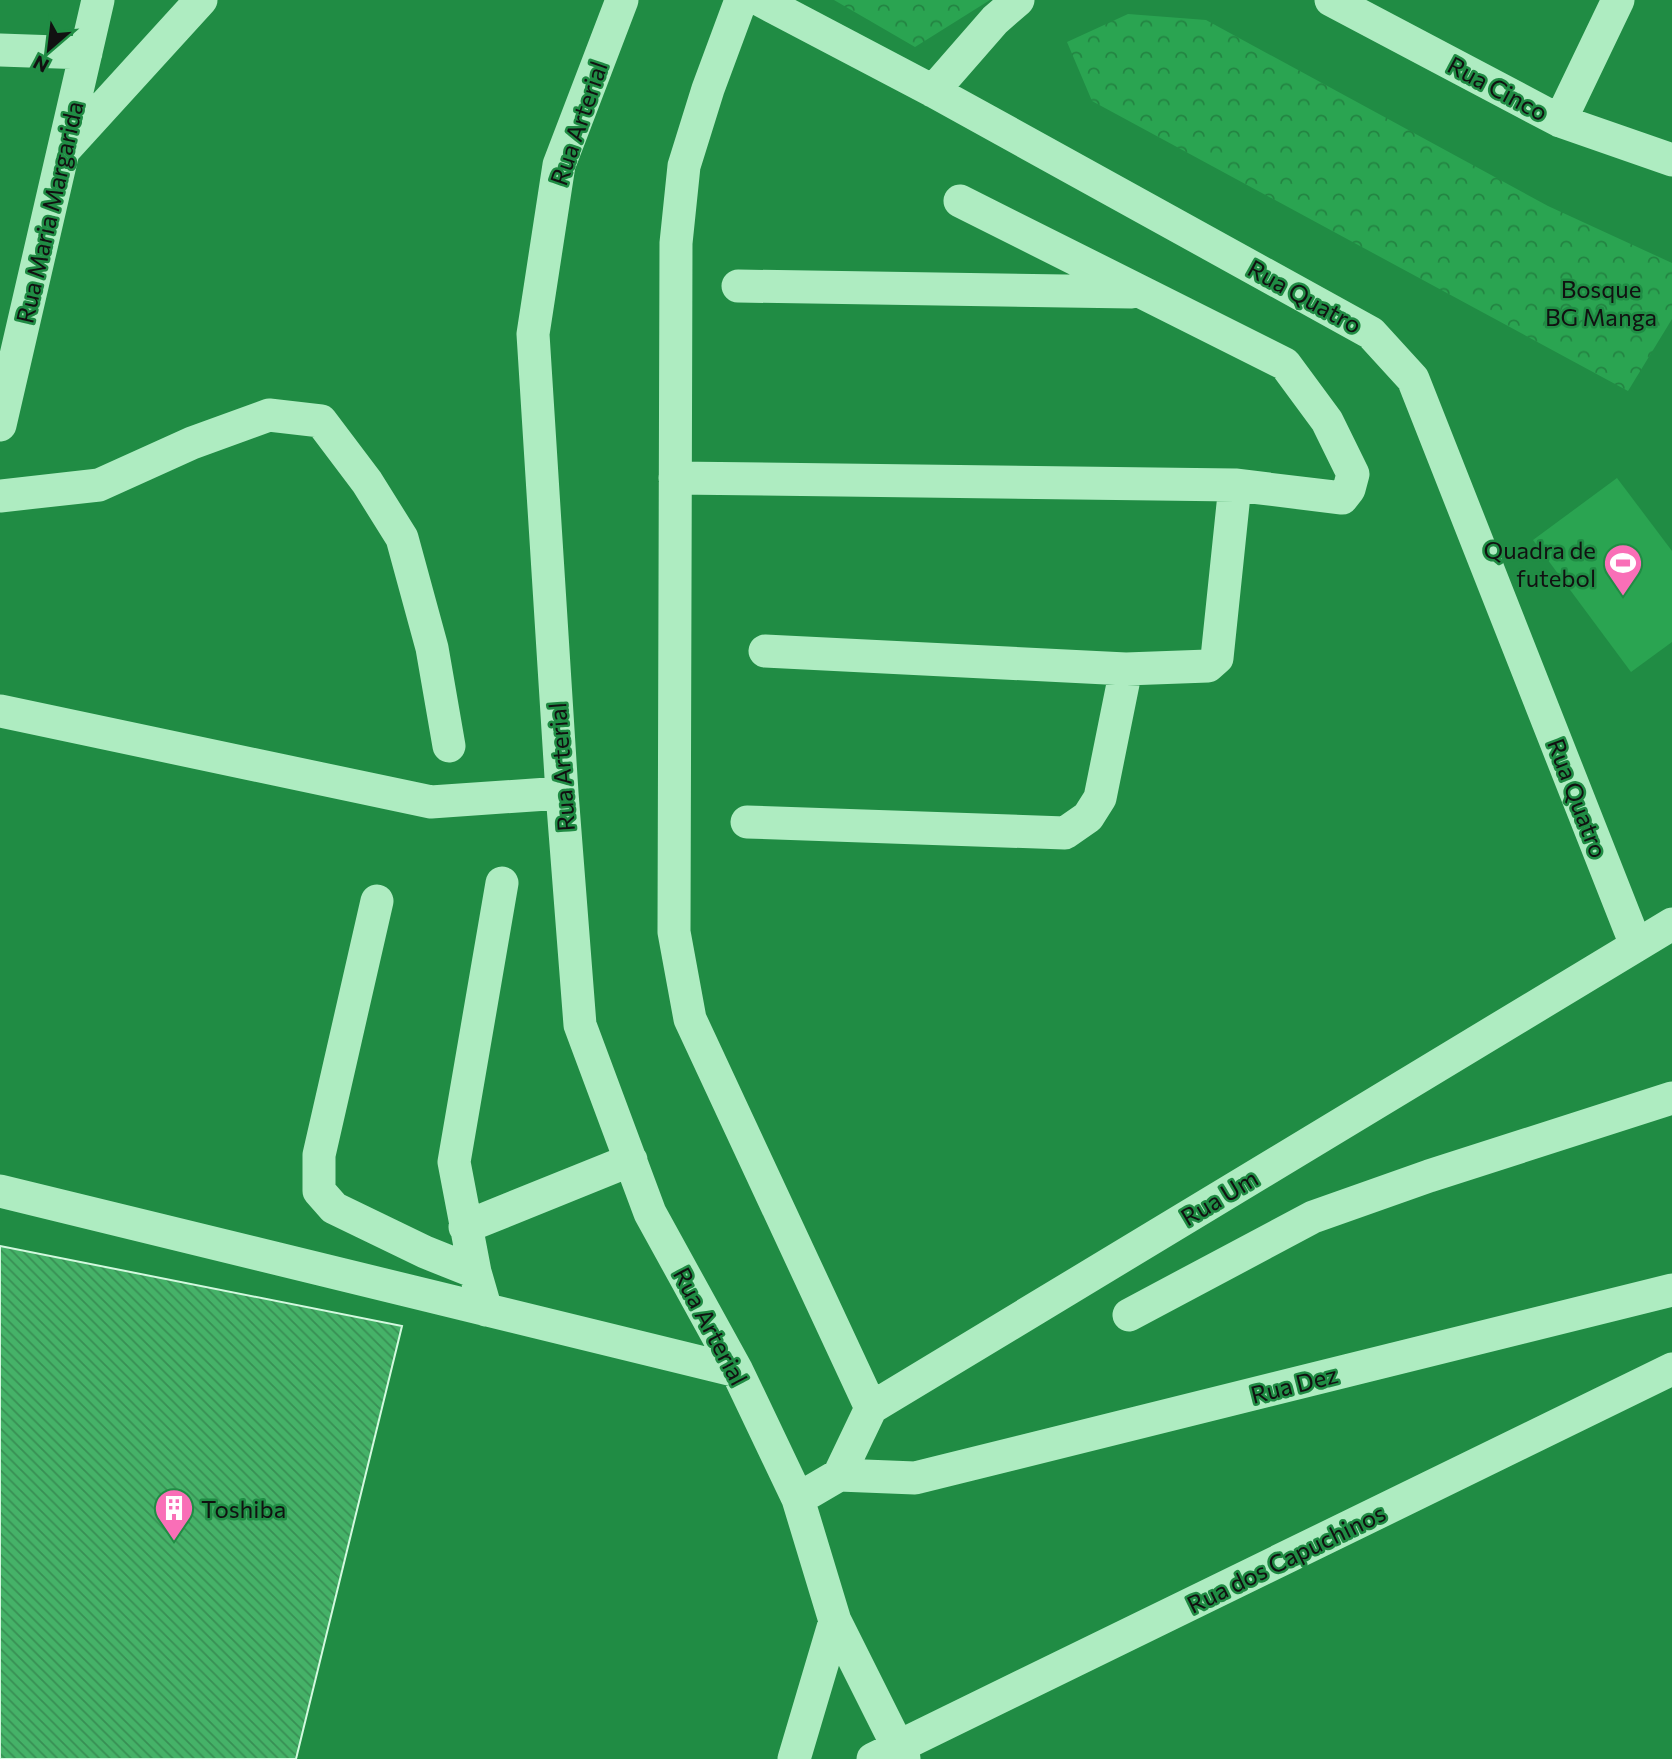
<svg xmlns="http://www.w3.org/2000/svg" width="1672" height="1759" font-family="Commissioner,sans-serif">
<defs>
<pattern id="forest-crowns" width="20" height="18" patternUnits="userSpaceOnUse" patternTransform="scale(1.75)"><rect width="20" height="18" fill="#2aa451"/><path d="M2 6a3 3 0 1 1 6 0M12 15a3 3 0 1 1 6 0" fill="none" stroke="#238442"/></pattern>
<pattern id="building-back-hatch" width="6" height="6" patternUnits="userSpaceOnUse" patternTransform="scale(1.75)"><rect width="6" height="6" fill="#45b268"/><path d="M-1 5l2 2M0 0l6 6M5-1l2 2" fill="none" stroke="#388f54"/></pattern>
</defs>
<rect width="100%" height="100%" fill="#208c44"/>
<!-- forest -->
<path fill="url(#forest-crowns)" d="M834,0H990L915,47Z
M1128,14L1206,20L1548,206L1672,263V319L1628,391L1092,101L1067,42Z"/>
<!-- pitch -->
<path fill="#2aa451" d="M1617,478L1672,551V642L1631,672L1533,540Z"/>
<!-- building -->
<path fill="url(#building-back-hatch)" stroke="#d3f9df" stroke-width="2" d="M0,1246L402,1326L296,1759H0Z"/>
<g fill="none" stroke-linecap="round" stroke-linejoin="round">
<!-- minor -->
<path stroke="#aeecc1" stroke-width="33" d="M622,0L559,165L533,334L562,793L580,1025L650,1213L737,1371L798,1499L835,1621L904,1759
M741,0L708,89L684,166L676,243L674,932L690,1019L871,1408
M760,0L933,91L1371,333L1413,379L1636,945
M1331,0L1560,121L1672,160
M0,50L86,53
M933,91L995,20L1018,0
M1560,121L1618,0
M66,148L201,0
M738,286L1132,292
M0,425L98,0
M675,478L1235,485L1342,498L1349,489L1353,474L1327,421L1285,364L960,201
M0,496L99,485L192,443L269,415L321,421L367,482L402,538L432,648L449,746
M765,651L1126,669L1208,666L1217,658L1235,485
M0,711L431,802L562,793
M747,822L1065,833L1088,817L1100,798L1126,669
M377,901L319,1155V1191L334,1208L425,1252L475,1272L486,1310
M0,1191L737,1371
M465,1227L631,1160
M475,1272L454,1162L502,883
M1129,1315L1313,1217L1429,1176L1672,1098
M839,1475L915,1478L1672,1290
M798,1499L839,1475L871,1408L1672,924
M794,1759L835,1621
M873,1759L1672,1369"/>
</g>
<!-- icons -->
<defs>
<g id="stadium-pin" transform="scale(2.0125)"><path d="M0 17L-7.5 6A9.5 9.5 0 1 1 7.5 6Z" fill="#f96fb7" stroke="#208c44"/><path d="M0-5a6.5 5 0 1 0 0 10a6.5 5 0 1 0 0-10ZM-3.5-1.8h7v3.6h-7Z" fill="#fff"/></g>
<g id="building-pin" transform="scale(2.0125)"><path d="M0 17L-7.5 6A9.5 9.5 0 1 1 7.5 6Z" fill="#f96fb7" stroke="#208c44"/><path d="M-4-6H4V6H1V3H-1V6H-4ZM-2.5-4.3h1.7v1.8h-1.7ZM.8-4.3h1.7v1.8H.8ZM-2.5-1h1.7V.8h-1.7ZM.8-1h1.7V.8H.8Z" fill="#fff"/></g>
</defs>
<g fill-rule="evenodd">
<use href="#stadium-pin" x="1623" y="563"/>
<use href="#building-pin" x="174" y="1508"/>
</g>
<g text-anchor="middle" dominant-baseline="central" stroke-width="5" stroke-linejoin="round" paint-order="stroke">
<!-- street labels -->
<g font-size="24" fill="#111" stroke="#208c44">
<text transform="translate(1498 88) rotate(28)">Rua Cinco</text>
<text transform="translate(578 123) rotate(-71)">Rua Arterial</text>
<text transform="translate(49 212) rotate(-77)">Rua Maria Margarida</text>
<text transform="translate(1305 296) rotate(29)">Rua Quatro</text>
<text transform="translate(561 767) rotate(-94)">Rua Arterial</text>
<text transform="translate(1578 798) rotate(69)">Rua Quatro</text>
<text transform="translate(1219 1197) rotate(-31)">Rua Um</text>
<text transform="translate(711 1326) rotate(62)">Rua Arterial</text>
<text transform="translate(1294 1384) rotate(-14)">Rua Dez</text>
<text transform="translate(1286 1558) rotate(-26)">Rua dos Capuchinos</text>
</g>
<!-- park labels -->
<g font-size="24" fill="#111" stroke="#208c44">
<text x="1601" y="288">Bosque<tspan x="1601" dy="28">BG Manga</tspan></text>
</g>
<!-- poi labels -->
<g font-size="24" fill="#111" stroke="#208c44" text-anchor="end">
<text x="1596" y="549">Quadra de<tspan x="1596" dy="28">futebol</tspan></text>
<text x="201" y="1508" text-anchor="start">Toshiba</text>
</g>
</g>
<!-- north arrow -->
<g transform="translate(49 49) rotate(208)" stroke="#208c44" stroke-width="5" paint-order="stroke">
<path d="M0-5L12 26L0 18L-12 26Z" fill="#111111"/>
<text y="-10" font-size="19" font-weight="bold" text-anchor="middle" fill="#111111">N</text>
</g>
</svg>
